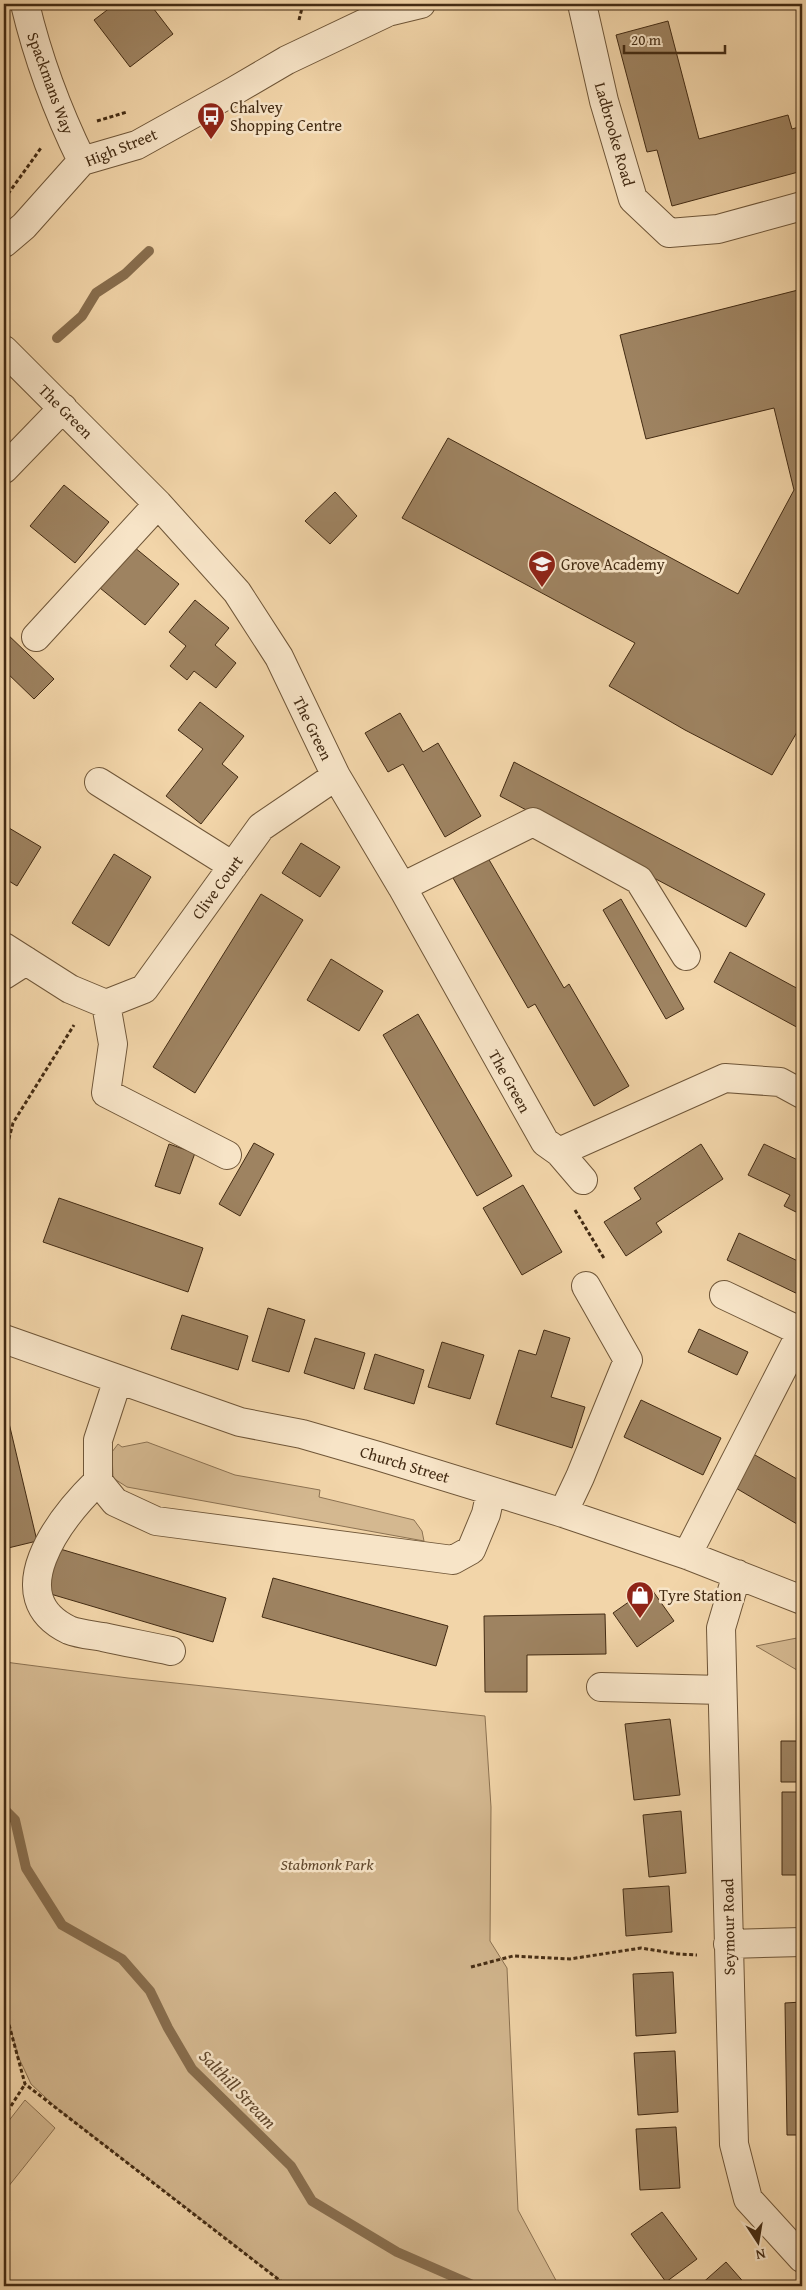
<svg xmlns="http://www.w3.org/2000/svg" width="806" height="2290" font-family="'Gentium Book Plus',serif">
<rect width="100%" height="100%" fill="#f2d5a9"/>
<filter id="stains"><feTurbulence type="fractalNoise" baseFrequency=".004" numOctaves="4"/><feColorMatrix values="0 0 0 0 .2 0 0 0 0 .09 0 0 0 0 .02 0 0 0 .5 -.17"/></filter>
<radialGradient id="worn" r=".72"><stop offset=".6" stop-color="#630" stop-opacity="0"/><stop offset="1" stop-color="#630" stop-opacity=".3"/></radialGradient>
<!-- green -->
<path fill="#d4b890" stroke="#8c7252" d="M147,1442L235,1475L320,1490L319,1497L414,1520L422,1531L424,1541L127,1487L113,1478L112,1452L118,1444L122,1447Z
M802,1637V1673L756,1646Z
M4,1659L5,1662L128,1678L485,1716L491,1807L490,1941L507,1968L518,2210L559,2286H288L58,2109L31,2084L18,2056L4,2005Z
M25,2100L55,2128L4,2192V2127Z"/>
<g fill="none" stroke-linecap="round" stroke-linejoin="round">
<!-- stream -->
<path stroke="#886e4e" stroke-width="10" d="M57,338L82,316L96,293L125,274L149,251
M4,1809L15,1820L26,1868L62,1925L122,1959L150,1991L168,2028L192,2069L291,2166L312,2201L397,2252L475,2286"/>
</g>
<!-- building -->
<path fill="#9e8361" stroke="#432b13" d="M115,4H150L173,34L130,67L94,20Z
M668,21L699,139L788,115L792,129L802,126V160L800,161L802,171L672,206L657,150L647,152L616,35Z
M802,289V728L800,727L772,775L685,730L609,686L635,643L402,518L448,438L738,594L794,490L774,408L646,439L620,335Z
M64,485L109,522L75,563L30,526Z
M335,492L357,516L330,544L305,521Z
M134,547L179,584L145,625L100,588Z
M195,600L229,628L215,645L236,663L216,688L194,671L187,680L170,666L186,646L169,632Z
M4,631L54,679L34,699L4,670Z
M200,702L244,736L222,764L238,777L201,824L166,796L203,749L178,730Z
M400,713L423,752L438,743L481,816L445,837L403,764L388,772L365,733Z
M514,762L765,894L746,927L500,796Z
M4,825L41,847L17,886L4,878Z
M301,843L340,867L320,897L282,873Z
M114,854L151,877L109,946L72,923Z
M488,858L564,988L569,984L629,1086L594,1106L535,1004L528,1008L453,878Z
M261,894L303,920L195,1093L153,1067Z
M621,899L684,1009L666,1019L603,910Z
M730,952L802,991V1030L714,982Z
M331,959L383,991L359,1031L307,1000Z
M418,1014L512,1176L477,1196L383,1035Z
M254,1143L274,1154L240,1216L219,1204Z
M169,1144L195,1153L180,1194L155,1186Z
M701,1144L723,1179L656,1223L662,1232L626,1256L604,1222L641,1199L634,1188Z
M764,1144L802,1162V1215L784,1206L790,1195L748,1175Z
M523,1185L562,1252L522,1275L483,1208Z
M59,1198L203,1248L188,1292L43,1242Z
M739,1233L802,1263V1296L727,1260Z
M268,1308L305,1320L289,1372L252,1361Z
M182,1315L248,1336L238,1370L171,1349Z
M699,1329L748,1352L737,1375L688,1352Z
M544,1330L570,1338L551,1397L585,1407L572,1448L496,1424L519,1350L536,1355Z
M315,1338L365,1353L354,1389L304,1373Z
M442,1342L484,1355L470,1399L428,1387Z
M375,1354L424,1370L414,1404L364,1389Z
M641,1400L721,1438L703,1475L624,1437Z
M4,1402L37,1541L4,1549Z
M748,1451L802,1482V1527L729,1484Z
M50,1546L226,1598L213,1642L37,1590Z
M273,1578L448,1626L436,1666L262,1617Z
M650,1587L674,1621L637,1647L613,1613Z
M605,1614L606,1654L527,1655V1692H485L484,1616Z
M670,1719L680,1795L634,1800L625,1724Z
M781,1741H802V1782H781Z
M782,1792H802V1875H782Z
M681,1811L686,1873L649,1877L643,1815Z
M669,1886L672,1932L626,1936L623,1889Z
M673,1972L676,2033L636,2036L633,1974Z
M802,2002V2135H787L785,2003Z
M675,2051L678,2112L638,2115L634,2053Z
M676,2127L680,2188L640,2190L636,2129Z
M662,2212L697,2259L666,2282L631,2234Z
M726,2262L747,2286H699Z"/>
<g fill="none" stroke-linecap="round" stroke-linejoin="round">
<!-- minor casing -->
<g stroke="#6f5638" stroke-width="30">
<path id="minor" d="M25,4C38,59 57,110 82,161
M582,4L604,101L633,199L669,233L718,229L802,206
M4,243L24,226L82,161L137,145L234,91L287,60L388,12L421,4
M4,350L158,504L237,592L279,657L336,776L402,887L545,1142L559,1152L583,1180
M4,469L63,408
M36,637L158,504
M99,782L233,866
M402,887L533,822L639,880L686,956
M4,947L70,989L106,1004L144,989L261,827L336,776
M4,975L26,961
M106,1004L113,1044L106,1093L227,1155
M559,1152L725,1078L780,1082L802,1094
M724,1295L802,1332
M4,1339L240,1422L302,1434L378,1456L563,1513L687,1555L802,1600
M118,1379L98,1440V1481L115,1502L156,1521L453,1560L471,1550L486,1514L491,1491
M98,1481C58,1520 0,1597 69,1630C79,1634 92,1635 103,1637C125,1642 148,1646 171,1651
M563,1513L580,1477L628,1360L586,1286
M687,1555L802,1331
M737,1574L721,1628L734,2144L748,2199L802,2258
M601,1687L722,1690
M728,1944L802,1942"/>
</g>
<!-- path -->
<path stroke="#432b13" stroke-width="3" stroke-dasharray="4 2.5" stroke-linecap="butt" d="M299,20L303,4
M97,121L127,112
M8,194L41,148
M4,1158L13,1123L74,1025
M575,1210L605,1260
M471,1967L513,1956L570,1959L641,1948L678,1954L697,1955
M4,2006L25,2084L287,2286
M4,2117L25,2084"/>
<!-- minor -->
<use href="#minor" stroke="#f7e4c7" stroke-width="28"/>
</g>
<!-- icons -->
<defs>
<g id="bus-pin" transform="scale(1.4375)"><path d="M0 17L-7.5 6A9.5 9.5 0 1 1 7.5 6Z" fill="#8f2418" stroke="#f7e4c7"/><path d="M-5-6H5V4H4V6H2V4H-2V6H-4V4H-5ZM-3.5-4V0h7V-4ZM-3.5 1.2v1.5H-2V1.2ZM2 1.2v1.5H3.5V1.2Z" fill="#fff"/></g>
<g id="school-pin" transform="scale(1.4375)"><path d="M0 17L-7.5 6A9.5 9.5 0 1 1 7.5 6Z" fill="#8f2418" stroke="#f7e4c7"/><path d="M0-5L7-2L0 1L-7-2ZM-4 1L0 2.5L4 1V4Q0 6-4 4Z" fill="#fff"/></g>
<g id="shop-pin" transform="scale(1.4375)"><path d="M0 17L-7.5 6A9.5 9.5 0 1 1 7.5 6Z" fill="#8f2418" stroke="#f7e4c7"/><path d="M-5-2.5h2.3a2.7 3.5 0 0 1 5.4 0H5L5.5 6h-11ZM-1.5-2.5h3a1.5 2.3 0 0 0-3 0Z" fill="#fff"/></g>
</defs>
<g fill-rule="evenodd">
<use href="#bus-pin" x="211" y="116"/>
<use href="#school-pin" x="542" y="564"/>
<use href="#shop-pin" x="640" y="1595"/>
</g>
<g text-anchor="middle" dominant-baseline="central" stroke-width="5" stroke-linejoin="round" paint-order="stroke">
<!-- street labels -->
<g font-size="16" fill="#432b13" stroke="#f7e4c7">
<text transform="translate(51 83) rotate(70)">Spackmans Way</text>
<text transform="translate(615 134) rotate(74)">Ladbrooke Road</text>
<text transform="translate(121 147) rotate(-22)">High Street</text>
<text transform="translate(66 411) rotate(45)">The Green</text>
<text transform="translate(313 728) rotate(64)">The Green</text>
<text transform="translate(217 887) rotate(-54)">Clive Court</text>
<text transform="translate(510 1081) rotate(61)">The Green</text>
<text transform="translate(405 1464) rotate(17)">Church Street</text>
<text transform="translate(728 1927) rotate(-91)">Seymour Road</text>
</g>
<!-- poi labels -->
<g font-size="16" fill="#432b13" stroke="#f7e4c7" text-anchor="start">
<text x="230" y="107">Chalvey<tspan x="230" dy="18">Shopping Centre</tspan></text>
<text x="561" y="564">Grove Academy</text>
<text x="659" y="1595">Tyre Station</text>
</g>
<!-- park labels -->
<g font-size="16" font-style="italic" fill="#60472c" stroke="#f7e4c7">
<text x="327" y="1864">Stabmonk Park</text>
</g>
<!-- water labels -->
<g font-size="18" font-style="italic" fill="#60472c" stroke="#f7e4c7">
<text transform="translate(238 2089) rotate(46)">Salthill Stream</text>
</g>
</g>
<!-- margin -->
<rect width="806" height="2290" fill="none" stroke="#f2d5a9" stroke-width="20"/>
<rect x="5" y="5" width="796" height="2280" fill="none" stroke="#432b13" stroke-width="2.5"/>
<rect x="10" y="10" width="786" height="2270" fill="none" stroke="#432b13"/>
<!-- north arrow -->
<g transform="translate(758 2242) rotate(168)" stroke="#f7e4c7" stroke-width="4" paint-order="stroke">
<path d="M0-4L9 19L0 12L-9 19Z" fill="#432b13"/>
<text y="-8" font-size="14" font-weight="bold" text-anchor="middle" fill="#432b13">N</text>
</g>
<!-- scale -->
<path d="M624 45v8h101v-8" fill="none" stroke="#432b13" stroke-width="2.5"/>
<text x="631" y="45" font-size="15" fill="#432b13" stroke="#f7e4c7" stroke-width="4" paint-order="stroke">20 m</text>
<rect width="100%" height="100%" filter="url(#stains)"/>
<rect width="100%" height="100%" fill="url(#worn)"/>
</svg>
